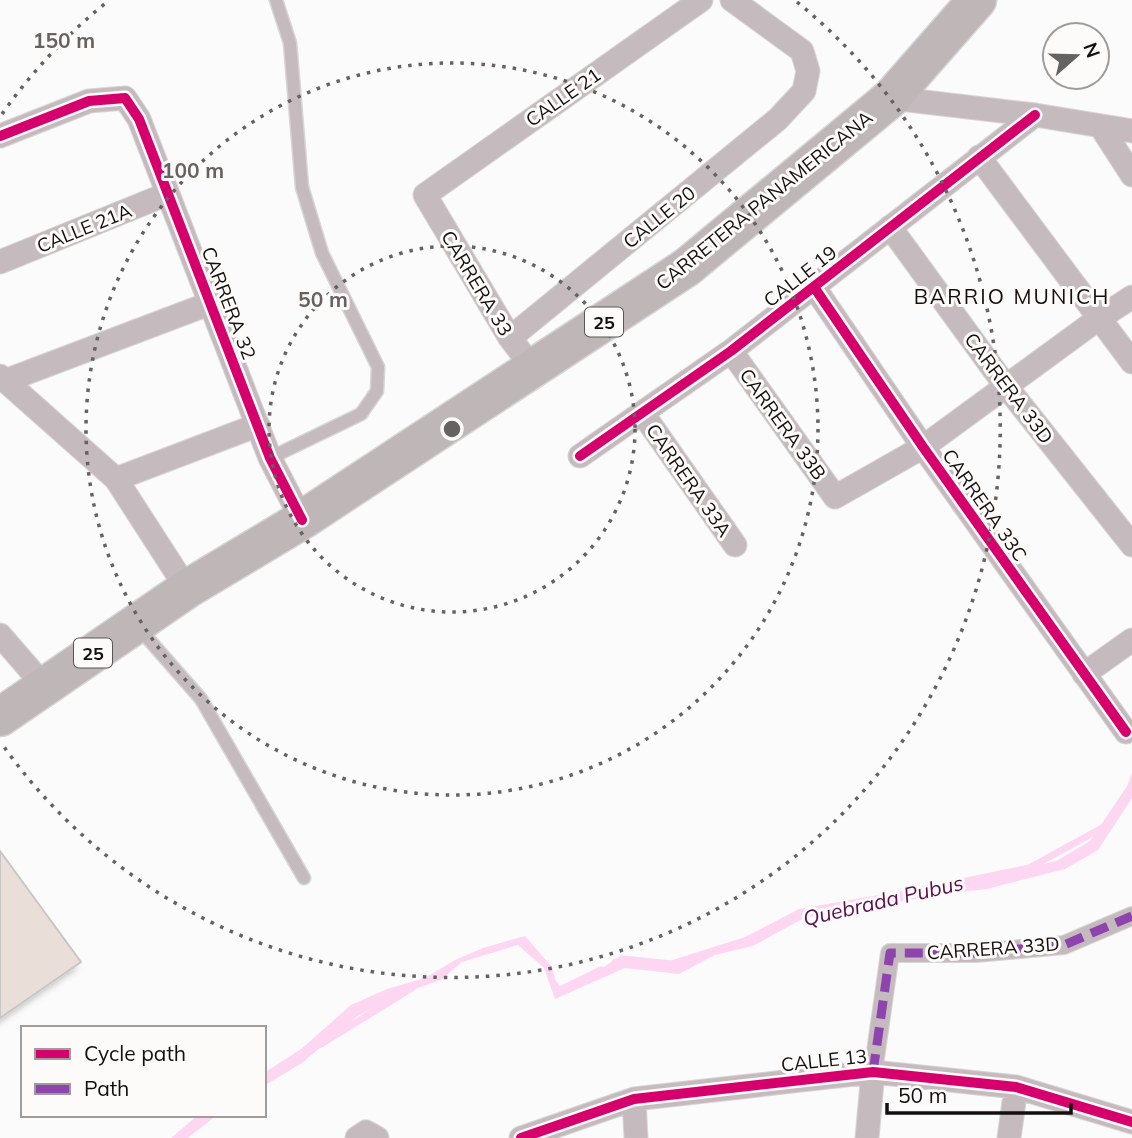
<svg xmlns="http://www.w3.org/2000/svg" width="1132" height="1138" font-family="Mulish,sans-serif">
<defs>
<filter id="shadow"><feDropShadow dx="-6" dy="6" stdDeviation="3.5" flood-color="#0004"/></filter>
</defs>
<rect width="100%" height="100%" fill="#fcfbfb"/>
<!-- water -->
<path fill="#fdd7f2" d="M1132,773V798L1098,850L1065,869L987,889L949,893L804,918L753,946L715,955L679,974L625,968L555,999L544,968L518,945L462,962L441,980L398,995L358,1016L302,1063L264,1086V1073L301,1049L351,1005L387,989L425,978L455,960L483,948L525,936L552,967L558,990L587,978L616,959L663,963L745,937L799,909L895,892L940,888L1056,861L1090,841L1127,786Z
M198,1115H217L188,1138H171Z"/>
<g fill="none" stroke-linecap="round" stroke-linejoin="round">
<!-- stream -->
<path stroke="#fdd7f2" stroke-width="7" d="M917,891L1029,868L1102,828
M615,963L623,959L672,964
M555,985L558,991L601,970
M321,1044L412,988"/>
</g>
<!-- building -->
<path fill="#e9dfd8" stroke="#c8c6c5" stroke-width="2" filter="url(#shadow)" d="M0,851L81,962L0,1018Z"/>
<g fill="none" stroke-linecap="round" stroke-linejoin="round">
<!-- service casing -->
<g stroke="#d7d5d5" stroke-width="15">
<path id="service" d="M270,458L361,414L377,391L378,367L322,253L302,187L290,43L276,0
M137,626L201,699L304,878"/>
</g>
<!-- pedestrian casing -->
<g stroke="#d7d5d5" stroke-width="20">
<path id="pedestrian" d="M873,1072L890,953H976L1064,945L1132,916"/>
</g>
<!-- minor casing -->
<g stroke="#d7d5d5" stroke-width="25">
<path id="minor" d="M891,98L1035,115L1132,131
M1101,127L1132,175
M0,136L89,101L125,98L139,119L270,458L302,520
M979,157L1132,362
M890,227L1005,385L1132,545
M0,262L167,194
M814,287L923,447L1126,732
M510,338L778,119L804,91L808,71L802,51L732,0
M731,351L835,497L923,447L1098,319L1132,297
M533,368L510,338L425,195L701,0
M0,376L116,479L187,589
M5,381L211,303
M643,414L735,545
M580,456L731,351L1035,115
M116,479L258,425
M0,635L45,687
M1084,674L1132,640
M634,1099L636,1138
M357,1138L366,1132L377,1138
M521,1138L634,1099L873,1072L1016,1087L1132,1122
M867,1138L873,1072
M1009,1138L1016,1087"/>
</g>
<!-- trunk casing -->
<g stroke="#d7d5d5" stroke-width="41">
<path id="trunk" d="M0,717L187,589L302,520L687,267L891,98L977,0"/>
</g>
<!-- service -->
<use href="#service" stroke="#c5bbbe" stroke-width="12"/>
<!-- pedestrian -->
<use href="#pedestrian" stroke="#c5bbbe" stroke-width="18"/>
<!-- minor -->
<use href="#minor" stroke="#c5bbbe" stroke-width="23"/>
<!-- trunk -->
<use href="#trunk" stroke="#beb6b7" stroke-width="38"/>
<!-- quiet -->
<path stroke="#8e44ad" stroke-width="9" stroke-dasharray="18 9" stroke-linecap="butt" d="M873,1072L890,953H976L1064,945L1132,916"/>
<!-- cycleway casing -->
<g stroke="#fdfbfa" stroke-width="15">
<path id="cycleway" d="M0,136L89,101L125,98L139,119L270,458L302,520
M814,287L923,447L1126,732
M580,456L731,351L1035,115
M521,1138L634,1099L873,1072L1016,1087L1132,1122"/>
</g>
<!-- cycleway -->
<use href="#cycleway" stroke="#d6006c" stroke-width="10"/>
</g>
<!-- distance rings -->
<g fill="none" stroke="#656261" stroke-width="3.5" stroke-dasharray="3.5 7">
<circle cx="452" cy="429" r="183"/>
<circle cx="452" cy="429" r="366"/>
<path d="M2 114A549 549 0 0 1 107 2M797 2A549 549 0 1 1 2 744"/>
</g>
<g text-anchor="middle" dominant-baseline="central" stroke-width="6" stroke-linejoin="round" paint-order="stroke">
<!-- shield labels -->
<g fill="#fdfbfa" stroke="#595655" stroke-width="2">
<rect x="585" y="307.5" width="38" height="29" rx="5"/>
<rect x="74" y="638.5" width="38" height="29" rx="5"/>
</g>
<g font-size="18" font-weight="bold" fill="#130f0e">
<text x="604" y="322">25</text>
<text x="93" y="653">25</text>
</g>
<!-- street labels -->
<g font-size="19" fill="#130f0e" stroke="#fdfbfa">
<text transform="translate(563 97) rotate(-35)">CALLE 21</text>
<text transform="translate(764 200) rotate(-39)">CARRETERA PANAMERICANA</text>
<text transform="translate(659 217) rotate(-39)">CALLE 20</text>
<text transform="translate(84 228) rotate(-22)">CALLE 21A</text>
<text transform="translate(800 276) rotate(-38)">CALLE 19</text>
<text transform="translate(477 283) rotate(59)">CARRERA 33</text>
<text transform="translate(229 303) rotate(69)">CARRERA 32</text>
<text transform="translate(1009 388) rotate(53)">CARRERA 33D</text>
<text transform="translate(783 424) rotate(54)">CARRERA 33B</text>
<text transform="translate(689 480) rotate(55)">CARRERA 33A</text>
<text transform="translate(985 505) rotate(55)">CARRERA 33C</text>
<text transform="translate(993 948) rotate(-4)">CARRERA 33D</text>
<text transform="translate(824 1060) rotate(-6)">CALLE 13</text>
</g>
<!-- neighbourhood labels -->
<g font-size="21" letter-spacing="2" fill="#130f0e" stroke="#fdfbfa">
<text x="1012" y="296">BARRIO MUNICH</text>
</g>
<!-- water labels -->
<g font-size="21" font-style="italic" fill="#5a104d" stroke="#fdfbfa">
<text transform="translate(883 900) rotate(-13)">Quebrada Pubus</text>
</g>
</g>
<circle cx="452" cy="429" r="10" fill="#656261" stroke="#fdfbfa" stroke-width="3.5"/>
<g font-size="21" text-anchor="middle" font-weight="bold" fill="#656261" stroke="#fdfbfa" stroke-width="6" stroke-linejoin="round" paint-order="stroke">
<text x="64" y="48">150 m</text>
<text x="193" y="178">100 m</text>
<text x="323" y="307">50 m</text>
</g>
<!-- legend -->
<rect x="21" y="1026" width="245" height="91" fill="#fdfbfa" stroke="#9f9d9c" stroke-width="2"/>
<rect x="35" y="1049" width="35" height="10" fill="#d6006c" stroke="#9f9d9c" stroke-width="2"/>
<text x="84" y="1061" font-size="21" fill="#130f0e">Cycle path</text>
<rect x="35" y="1084" width="35" height="10" fill="#8e44ad" stroke="#9f9d9c" stroke-width="2"/>
<text x="84" y="1096" font-size="21" fill="#130f0e">Path</text>
<!-- north arrow -->
<g transform="translate(1076 56) rotate(70)"><circle r="33" fill="#fdfbfa" stroke="#9f9d9c" stroke-width="2"/>
<path d="M0-5L12 26L0 18L-12 26Z" fill="#656261"/>
<text y="-10" font-size="19" font-weight="bold" text-anchor="middle" fill="#130f0e">N</text>
</g>
<!-- scale -->
<path d="M887 1103v10h184v-10" fill="none" stroke="#130f0e" stroke-width="3.5"/>
<text x="898" y="1103" font-size="21" fill="#130f0e" stroke="#fdfbfa" stroke-width="5" paint-order="stroke">50 m</text>
</svg>
